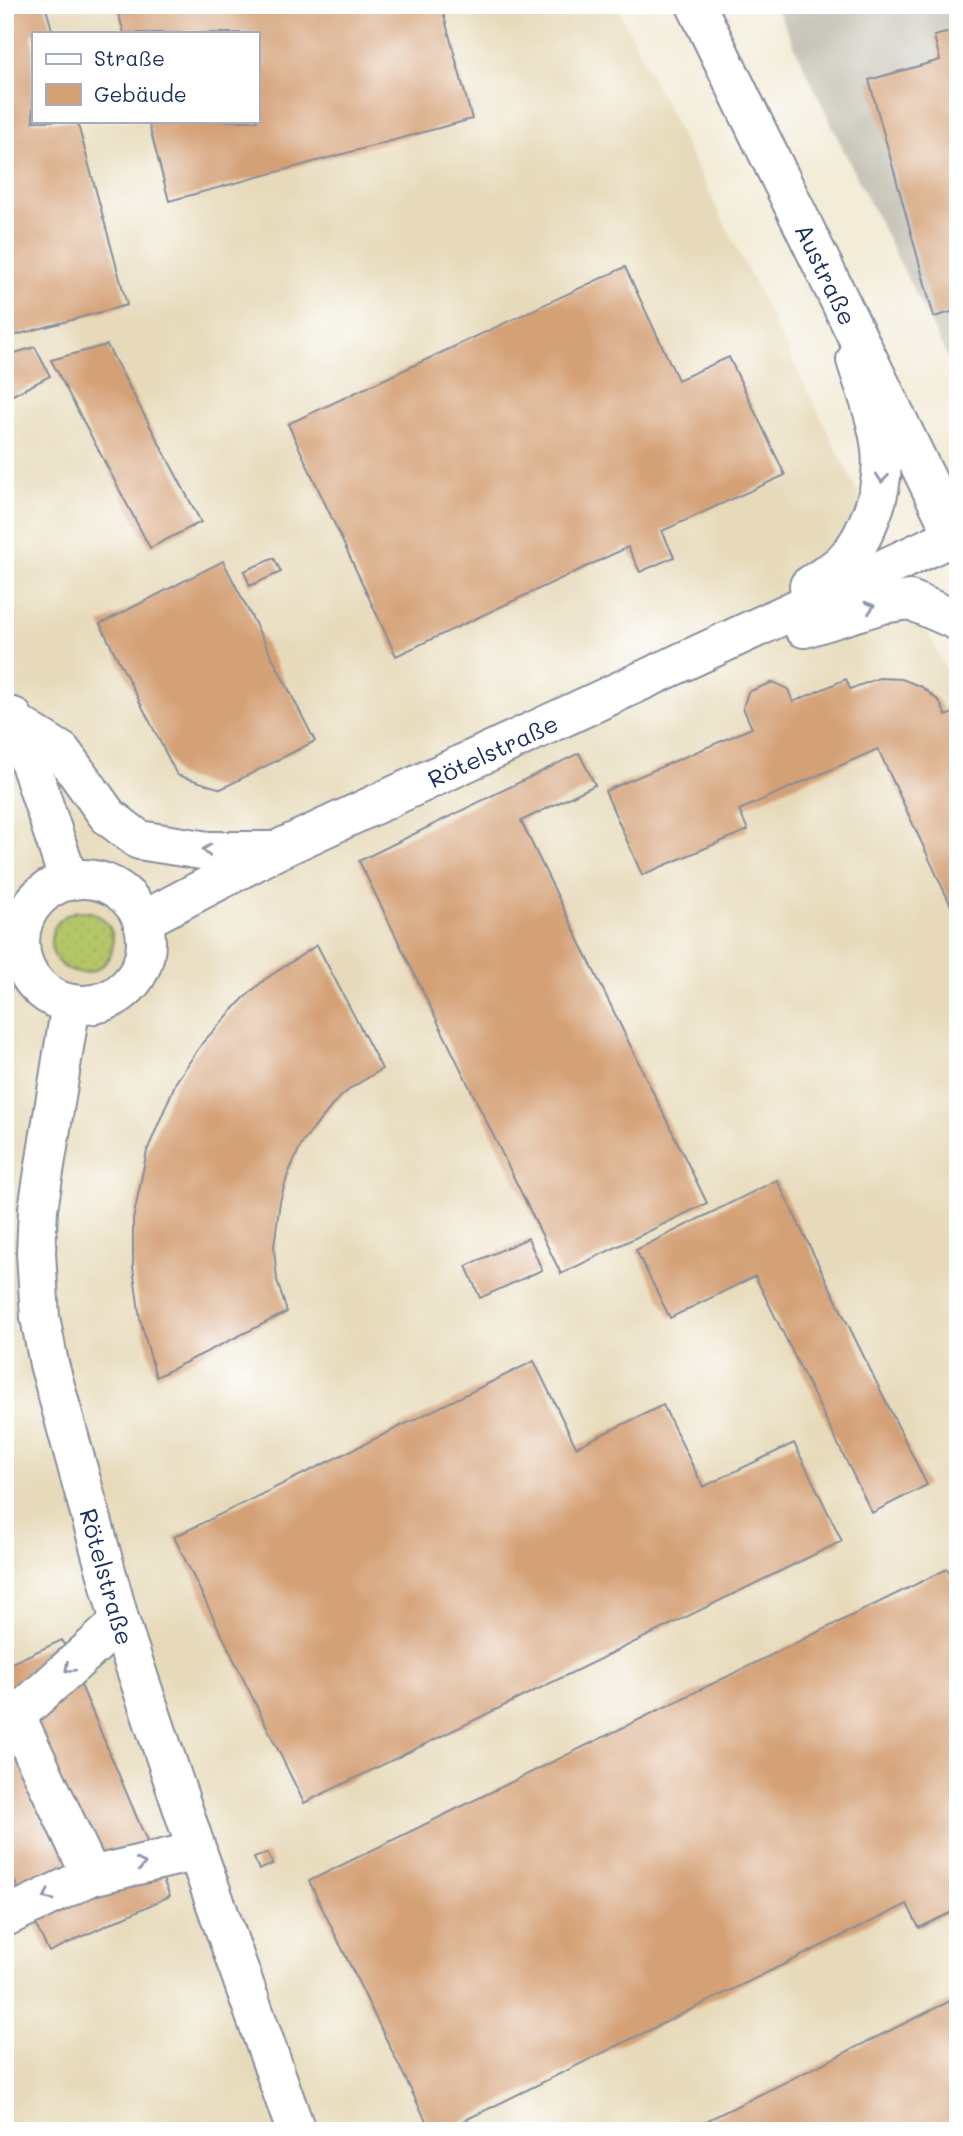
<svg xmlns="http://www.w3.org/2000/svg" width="963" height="2136" font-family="Mali,sans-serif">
<defs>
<pattern id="grass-dots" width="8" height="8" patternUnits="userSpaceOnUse" patternTransform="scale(1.75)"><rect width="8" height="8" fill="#b5c669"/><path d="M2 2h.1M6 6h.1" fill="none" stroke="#9baa5d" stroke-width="1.8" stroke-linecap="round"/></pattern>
</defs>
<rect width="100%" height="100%" fill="#fff"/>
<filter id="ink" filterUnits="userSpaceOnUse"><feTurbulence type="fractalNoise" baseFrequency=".0143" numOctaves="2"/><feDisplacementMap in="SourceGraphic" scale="14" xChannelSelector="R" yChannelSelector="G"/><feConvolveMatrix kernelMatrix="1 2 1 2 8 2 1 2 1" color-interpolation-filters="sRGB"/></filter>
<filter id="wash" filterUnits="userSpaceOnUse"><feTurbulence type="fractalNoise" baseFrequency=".00686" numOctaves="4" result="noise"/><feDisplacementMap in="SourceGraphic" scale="28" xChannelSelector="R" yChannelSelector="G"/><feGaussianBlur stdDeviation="1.57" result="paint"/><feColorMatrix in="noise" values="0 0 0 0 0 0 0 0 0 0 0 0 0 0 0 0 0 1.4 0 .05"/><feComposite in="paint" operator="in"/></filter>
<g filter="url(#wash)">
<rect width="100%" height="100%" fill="#f3ecd9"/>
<!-- built -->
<path fill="#e7daba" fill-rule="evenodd" d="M5,5H616L958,694V2131H5ZM33,33H257V121H33Z"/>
<!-- industrial -->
<path fill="#c8c4b8" d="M775,5H958V378L853,170Z"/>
<!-- grass -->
<path fill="url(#grass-dots)" stroke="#687a64" stroke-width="2" d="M51 942a31 31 0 1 1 62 0a31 31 0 1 1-62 0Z"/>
<g id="blocks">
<!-- building -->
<path fill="#d4a076" d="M5,5H45L53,33H33V121H77L127,305L5,338Z
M116,5H441L472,119L169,201L148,121H257V33H124Z
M958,30V263L954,264L958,280V310L934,317L869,80L940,60L934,36Z
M625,267L678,380L729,357L785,475L662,531L674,557L640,572L628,547L396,656L288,424Z
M107,345L201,522L150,548L51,360Z
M35,347L50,376L5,399V356Z
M274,558L281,572L250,586L244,571Z
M223,561L315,741L221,789L177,775L100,624Z
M879,678L902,679L922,687L939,701L946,716L958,711V905L952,908L878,749L739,810L748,830L642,875L605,791L752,728L743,708L748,692L773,682L788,689L793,702L846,679L850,689Z
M579,753L595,785L521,821L707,1203L561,1274L359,861Z
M317,945L382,1069L351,1088L335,1102L302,1143L288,1174L280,1201L274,1247L277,1280L287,1312L156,1377L140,1319L133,1267V1220L147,1151L176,1082L203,1042L242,1000L264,980Z
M777,1180L927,1485L872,1513L755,1276L670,1318L636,1250Z
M528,1238L542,1270L480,1298L466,1266Z
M534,1361L576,1447L663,1405L703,1487L794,1443L842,1541L304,1803L174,1537Z
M947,1569L958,1590V1909L919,1928L907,1904L443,2131H431L309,1881Z
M62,1640L170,1896L49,1952L5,1862V1666Z
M267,1853L273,1864L259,1870L254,1858Z
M958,1997V2131H686Z"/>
</g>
</g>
<g filter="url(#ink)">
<use href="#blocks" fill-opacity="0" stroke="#878e9c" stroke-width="2"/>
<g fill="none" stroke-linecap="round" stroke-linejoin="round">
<!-- minor casing -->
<g stroke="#878e9c" stroke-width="42">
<g id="minor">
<path d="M809,586C820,578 834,571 844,561C858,547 864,533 871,516C895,457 874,417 856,360"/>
<path d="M804,628L882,604L910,600L958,621"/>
<path d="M13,717L17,724L69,881"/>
<path d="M17,724L62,752L108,816L139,840L208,851H270"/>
<circle cx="83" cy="942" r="63"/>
<path id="s1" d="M142,921L275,851L958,534"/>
<path id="s2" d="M71,1004L38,1209L36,1253L40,1317L49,1364L120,1622L197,1851L296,2131"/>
<path d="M120,1622L16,1716L91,1876L197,1851"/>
<path d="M5,1917L91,1876"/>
</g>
</g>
<!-- major casing -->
<g stroke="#878e9c" stroke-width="42">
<g id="major">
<path id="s3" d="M696,5L958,544"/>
</g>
</g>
<!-- minor -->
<use href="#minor" stroke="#fff" stroke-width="38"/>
<!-- major -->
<use href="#major" stroke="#fff" stroke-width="38"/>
</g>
<!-- one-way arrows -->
<defs><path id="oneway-chevron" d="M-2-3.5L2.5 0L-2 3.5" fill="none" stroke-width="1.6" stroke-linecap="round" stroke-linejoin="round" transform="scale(1.75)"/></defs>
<g stroke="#8d97ae">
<use href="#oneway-chevron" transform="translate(882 478) rotate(96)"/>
<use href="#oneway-chevron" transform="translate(870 607) rotate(-17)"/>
<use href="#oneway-chevron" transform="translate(207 850) rotate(-175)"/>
<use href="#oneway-chevron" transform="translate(69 1668) rotate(138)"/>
<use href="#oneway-chevron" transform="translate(141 1864) rotate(-13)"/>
<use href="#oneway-chevron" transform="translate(48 1896) rotate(154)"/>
</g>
</g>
<g text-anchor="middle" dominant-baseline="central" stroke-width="5" stroke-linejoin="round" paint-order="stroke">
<!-- street labels -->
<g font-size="24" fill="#1b2f5e" stroke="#fff">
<text stroke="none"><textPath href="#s3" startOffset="299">Austraße</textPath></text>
<text stroke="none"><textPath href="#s1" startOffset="390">Rötelstraße</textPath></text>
<text stroke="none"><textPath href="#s2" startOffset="584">Rötelstraße</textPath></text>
</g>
</g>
<!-- margin -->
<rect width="963" height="2136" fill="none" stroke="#fff" stroke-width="28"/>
<!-- legend -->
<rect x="32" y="32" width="228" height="91" fill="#ffffff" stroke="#a4acbf" stroke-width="2"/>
<rect x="46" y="54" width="35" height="10" fill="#ffffff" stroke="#a4acbf" stroke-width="2"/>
<text x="94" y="66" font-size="21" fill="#1b2f5e">Straße</text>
<rect x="46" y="84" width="35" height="21" fill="#d4a076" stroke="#a4acbf" stroke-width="2"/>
<text x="94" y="102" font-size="21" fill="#1b2f5e">Gebäude</text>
</svg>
